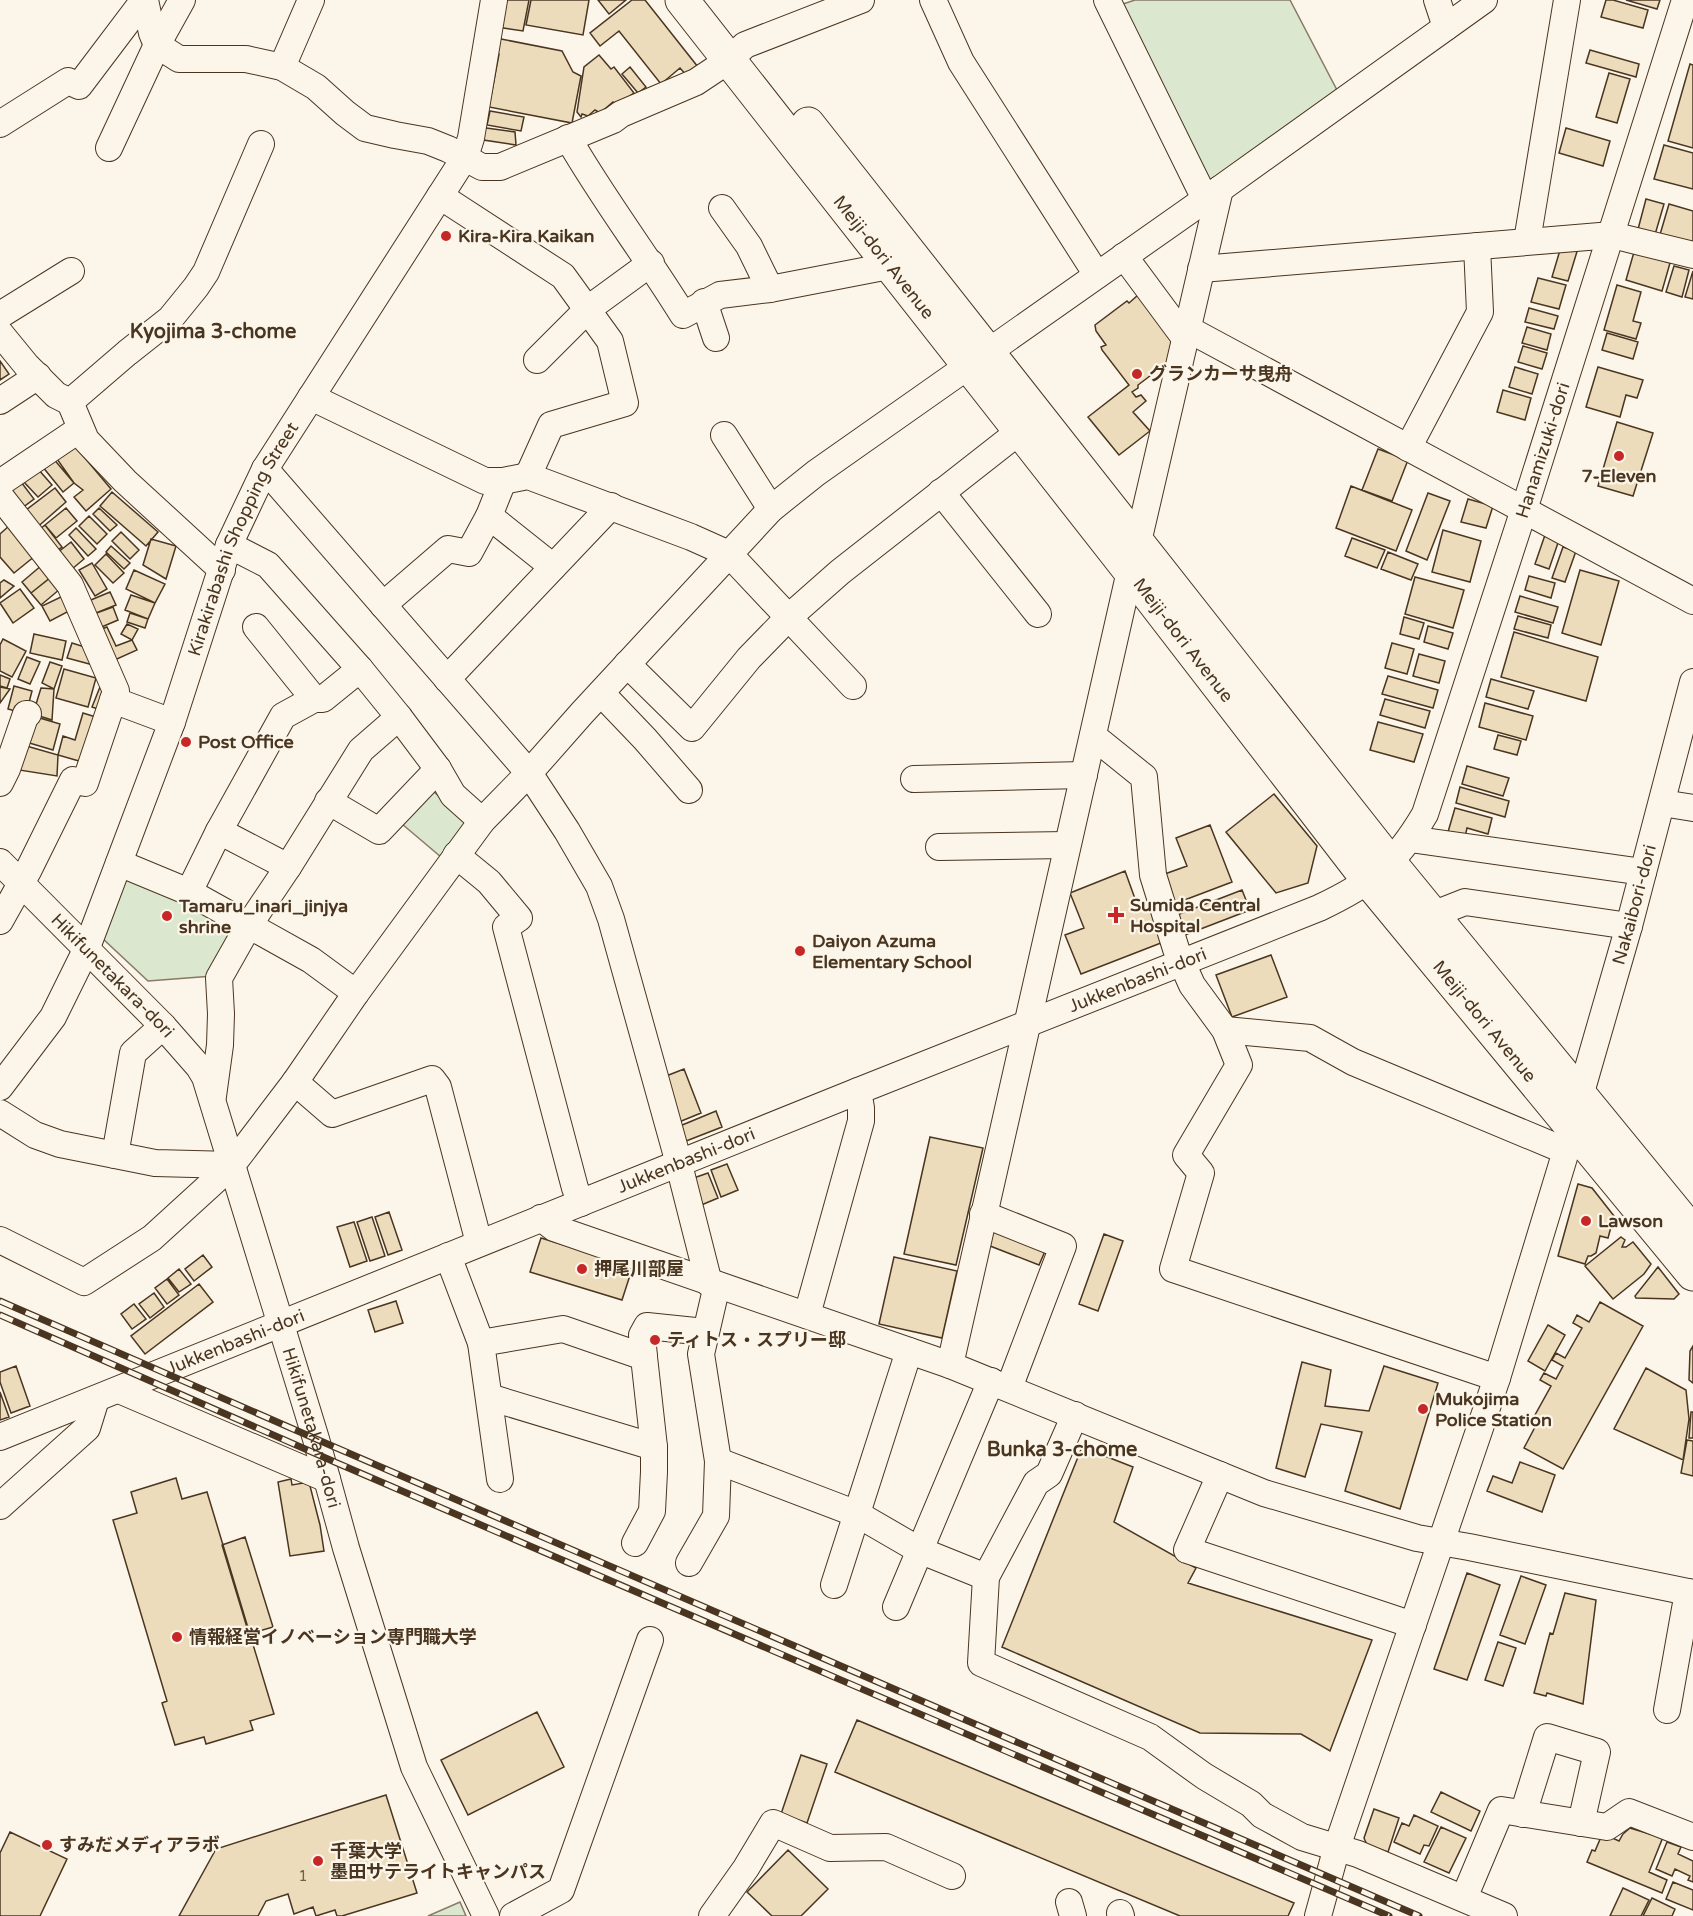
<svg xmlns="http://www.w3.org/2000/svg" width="1693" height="1916" font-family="'Varela Round','Noto Sans JP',sans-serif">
<rect width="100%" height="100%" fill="#fbf6e9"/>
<!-- green -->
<path fill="#dce7d0" stroke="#887966" stroke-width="1.5" d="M1135,0H1290L1338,92L1208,182L1117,6Z
M433,791L470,824L441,857L402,824Z
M123,878L236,924L213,976L148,981L101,937Z
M460,1902L466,1916H428Z"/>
<!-- building -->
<path fill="#ecdcbc" stroke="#4a3520" stroke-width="1.5" d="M501,0H529L523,31L497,27Z
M531,0H589L583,35L526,25Z
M598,0H626L609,14Z
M632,0H645L698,67L687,76L680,68L661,84L619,31L600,46L590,33Z
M1606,0H1613L1648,10L1643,28L1601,17Z
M1626,0H1660L1657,9Z
M496,38L562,51L573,72L581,76L572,123L489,107L499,54L493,53Z
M1590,50L1639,64L1636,77L1586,63Z
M599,55L611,69L614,67L634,93L616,105L613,102L600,113L595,110L588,116L582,114L581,117L577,112L584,67Z
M1690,64L1693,65V148L1668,141Z
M630,67L646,87L638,93L622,74Z
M1609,73L1630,79L1617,123L1596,117Z
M490,111L524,117L521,131L487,125Z
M479,127L515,132L516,145L477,139Z
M1566,128L1610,141L1603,166L1559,153Z
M1664,145L1693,153V189L1654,179Z
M1646,199L1664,204L1654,238L1637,233Z
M1669,204L1693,211V247L1659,238Z
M1563,240L1579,245L1568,281L1552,277Z
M1634,252L1670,263L1662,291L1626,280Z
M1674,266L1689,270L1682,297L1666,292Z
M1693,271V299L1685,297Z
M1538,278L1566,285L1559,309L1531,302Z
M1617,285L1641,292L1633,321L1641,323L1636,339L1604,330Z
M1138,295L1172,338L1170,355L1167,363L1138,385V388L1132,392L1136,397L1141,395L1146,401L1133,412L1150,431L1119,455L1088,417L1129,385L1102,350L1101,347L1106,345L1096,331L1095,325L1127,301L1129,303Z
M1529,308L1558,316L1554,329L1525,322Z
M1527,327L1551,334L1547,350L1522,343Z
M1607,333L1638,342L1633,359L1602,350Z
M1523,346L1547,353L1542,369L1518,362Z
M0,361L9,374L0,380Z
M1515,367L1538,374L1532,394L1509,387Z
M1598,367L1643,380L1637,398L1626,395L1620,417L1586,407Z
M1503,390L1531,398L1525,420L1497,412Z
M1617,422L1653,433L1633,496L1598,486Z
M74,445L111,489L86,511L74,497L83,490L74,483L57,459Z
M1378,449L1408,460L1392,501L1362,490Z
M52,457L74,483L63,492L42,466Z
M38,469L52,485L38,497L23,481Z
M18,478L34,499L18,511L2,491Z
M1351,486L1412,510L1396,551L1336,528Z
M55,488L66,502L34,530L22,513Z
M112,492L158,532L146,546L100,506Z
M1428,493L1450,501L1427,560L1406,551Z
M1468,499L1493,506L1486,528L1461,522Z
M66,508L77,521L56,538L45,525Z
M99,508L117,525L110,531L93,514Z
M89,516L107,534L97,544L79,526Z
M45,525L62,547L51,555L35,533Z
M9,526L35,556L14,573L0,557V534Z
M76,528L96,549L88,556L69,535Z
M1443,530L1481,541L1470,582L1432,572Z
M121,532L139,550L130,559L112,541Z
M1545,535L1559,540L1549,569L1535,564Z
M1352,538L1385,550L1377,568L1345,556Z
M151,539L176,546L166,579L143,565Z
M71,542L84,559L66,574L52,557Z
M111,546L130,563L124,569L106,552Z
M1563,547L1576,551L1565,582L1552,578Z
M1388,552L1418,564L1411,580L1381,569Z
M106,554L124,573L113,583L95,565Z
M92,563L107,589L95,596L79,570Z
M42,565L51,577L31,593L22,582Z
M134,570L165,584L155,603L126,589Z
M1580,570L1619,581L1601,645L1562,633Z
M1529,576L1555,583L1551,598L1525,590Z
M51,577L60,589L41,605L31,593Z
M1415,577L1464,590L1453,628L1405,614Z
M4,580L14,586L0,598V583Z
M20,589L34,608L13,623L0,603Z
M110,592L116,605L91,615L86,602Z
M131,595L155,603L148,619L125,610Z
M63,596L71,610L50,621L42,606Z
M1520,596L1558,607L1553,623L1515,612Z
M113,607L118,620L97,629L91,615Z
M130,613L148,619L145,628L127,622Z
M1518,616L1551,625L1548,638L1514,629Z
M1404,617L1424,623L1419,639L1400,634Z
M127,624L138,629L132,640L121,634Z
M1428,626L1453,633L1448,649L1424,642Z
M107,627L116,646L132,640L137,650L108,663L94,632Z
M1514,632L1598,657L1586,701L1501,677Z
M34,634L66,641L62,660L30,653Z
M3,639L26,651L12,677L0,671V645Z
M72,643L88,648L97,666L67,658Z
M1392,643L1414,649L1407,674L1385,668Z
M1419,654L1445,661L1439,683L1413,676Z
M27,657L40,662L30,684L18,679Z
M50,662L62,666L54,689L42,683Z
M64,669L96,678L88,707L56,698Z
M0,675L10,679L7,688L0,686Z
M1388,676L1438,690L1433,708L1382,694Z
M1491,679L1534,691L1528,709L1486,697Z
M102,682L111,685L101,710L92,707Z
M14,686L32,691L26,714L8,709Z
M0,687L10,689L0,703Z
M41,688L54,689L52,720L33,714Z
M1385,699L1430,711L1425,728L1380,715Z
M1485,703L1533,716L1526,740L1479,727Z
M83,713L99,718L86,763L58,755L63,736L75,740Z
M33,716L60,724L53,750L26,742Z
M1378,722L1423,734L1414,762L1370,750Z
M1498,735L1521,741L1517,755L1494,749Z
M23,745L58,755L57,776L19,770Z
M1467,766L1509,778L1503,796L1462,784Z
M1460,787L1509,801L1505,817L1456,803Z
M1274,794L1317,846L1308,883L1276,893L1226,832Z
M1455,808L1492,818L1488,834L1467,828L1465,837L1448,832Z
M1210,825L1232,882L1174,904L1162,875L1187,866L1176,838Z
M1125,871L1138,907L1150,902L1166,941L1081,974L1065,935L1084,928L1070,893Z
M1242,890L1250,910L1185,935L1177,915Z
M1271,955L1287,997L1232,1017L1216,975Z
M684,1069L701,1113L679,1122L661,1078Z
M716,1111L722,1127L681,1143L675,1128Z
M930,1137L983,1148L956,1265L904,1254Z
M727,1164L738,1190L721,1197L711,1170Z
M708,1173L718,1198L699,1206L688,1180Z
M1578,1184L1592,1188L1614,1216L1608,1238L1600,1236L1596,1253L1591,1256H1588L1585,1264L1558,1256Z
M389,1212L402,1250L388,1255L375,1217Z
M372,1217L385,1256L370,1261L357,1222Z
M354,1222L367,1261L350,1267L337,1227Z
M992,1228L1046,1249L1039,1265L985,1244Z
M1104,1234L1123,1241L1098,1311L1079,1304Z
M1621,1237L1625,1240L1622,1247H1626L1633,1242L1651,1264L1644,1274L1613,1299L1585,1266Z
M541,1238L633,1266L622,1300L530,1272Z
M203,1255L212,1267L194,1281L185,1269Z
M894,1257L957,1271L942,1338L879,1324Z
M1658,1267L1679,1294L1674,1299L1636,1298L1635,1296Z
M179,1269L191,1284L179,1292L168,1278Z
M167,1279L179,1295L167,1304L155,1288Z
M199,1284L213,1302L145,1354L131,1336Z
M154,1293L164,1307L150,1318L139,1304Z
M396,1301L403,1323L375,1332L368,1310Z
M1600,1302L1643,1326L1563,1469L1524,1448L1535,1427L1530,1424L1551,1386L1540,1380L1544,1373L1556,1379L1563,1366L1552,1360L1556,1353L1565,1358L1582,1328L1573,1323L1577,1315L1589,1322Z
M134,1304L146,1319L132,1329L121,1314Z
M1548,1325L1565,1335L1545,1371L1528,1361Z
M1693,1346V1383L1689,1380L1690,1351Z
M1302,1362L1331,1370L1325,1406L1369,1411L1384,1366L1438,1383L1400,1509L1345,1491L1362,1432L1321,1424L1305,1477L1276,1468Z
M16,1366L30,1406L11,1413L0,1382V1372Z
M1646,1368L1686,1390L1689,1419L1683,1460L1614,1429Z
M0,1392L9,1417L0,1420Z
M1691,1412H1693V1438H1689Z
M1687,1440L1693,1441V1476L1681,1473Z
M1082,1447L1133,1467L1114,1522L1196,1568L1188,1583L1372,1640L1330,1751L1301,1734L1200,1733L1002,1647Z
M1520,1462L1555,1475L1542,1512L1487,1491L1493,1476L1512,1483Z
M176,1478L182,1499L207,1492L274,1714L250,1721L253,1730L206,1744L204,1737L175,1745L162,1703L167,1701L113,1520L137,1513L131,1492Z
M291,1479L292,1485L309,1482L320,1525L324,1551L290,1556L278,1482Z
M245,1537L273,1627L249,1634L222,1545Z
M1467,1573L1500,1585L1467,1680L1434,1669Z
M1521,1576L1546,1585L1525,1644L1500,1635Z
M1565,1593L1596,1600L1583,1704L1547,1693L1546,1696L1534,1693L1550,1633L1553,1634Z
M1498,1642L1516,1648L1503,1686L1485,1680Z
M537,1712L564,1767L468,1815L441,1760Z
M857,1720L1294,1903L1288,1916H1180L835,1772Z
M801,1755L827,1764L807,1823L781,1814Z
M1441,1792L1480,1811L1471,1831L1431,1812Z
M386,1795L417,1893L342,1916H337L335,1910L316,1916L313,1907L294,1914L288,1894L266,1901L258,1916H179L216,1849Z
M1374,1809L1399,1818L1388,1852L1367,1845L1364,1838Z
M1414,1815L1438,1826L1429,1846L1424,1845L1420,1854L1394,1842L1402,1823L1409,1826Z
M1441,1827L1466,1838L1449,1873L1424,1862Z
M1630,1828L1653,1835L1654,1832L1663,1837L1649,1872L1667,1880L1662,1893L1587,1862L1592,1850L1595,1851L1601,1837L1608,1836L1619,1841L1623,1834Z
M10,1832L67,1859L40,1916H0V1853Z
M1667,1842L1681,1847L1678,1854L1693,1861V1882L1688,1880L1690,1876L1675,1869L1672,1876L1656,1869Z
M788,1850L828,1889L801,1916H772L747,1892Z
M1673,1882L1693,1890V1910L1666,1899Z
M1623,1888L1649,1900L1641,1916H1610Z
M1652,1898L1675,1909L1672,1916H1643Z"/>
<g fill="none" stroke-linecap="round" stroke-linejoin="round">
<!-- minor casing -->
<g stroke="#4a3520" stroke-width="28">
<g id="minor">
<path d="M145,0L152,33L157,45L179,59H246L282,67L316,87L345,113L365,128L395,135L428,141L448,149L482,167H500L613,120L621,114L696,82L729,60L745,45L861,0"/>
<path d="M933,0L961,62L1097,275"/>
<path d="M1107,0L1205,199"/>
<path d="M1437,0L1446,27"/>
<path d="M282,67L311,0"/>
<path d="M0,124L68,81L79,86L144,0"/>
<path d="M568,138C603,199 646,255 683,315L720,295L770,289L889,266"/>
<path d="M109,148L157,45L182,0"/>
<path d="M440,196L563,276L610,341L625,403L551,425L528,476"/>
<path d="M722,208L749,246L770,289"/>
<path d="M1527,241L1567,0"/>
<path d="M1124,256L1184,337"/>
<path d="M1201,269L1612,235L1693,255"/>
<path d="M704,302L716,338"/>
<path d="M0,315L71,271"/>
<path d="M1186,328L1693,601"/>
<path d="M0,333L27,366L56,395L70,402L86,440L125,481L222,570"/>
<path d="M537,360L588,309L651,263"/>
<path d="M311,397L485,481H503L528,476L691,537L729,554L853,686"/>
<path d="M0,401L38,376"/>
<path d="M70,402L127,353L170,319L196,287L206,272L261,144"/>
<path d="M724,435L771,509"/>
<path d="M1408,448L1480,312L1477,246"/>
<path d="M265,469L529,773L567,831L599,886L611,919L675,1149L709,1283"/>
<path d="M0,483L80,429"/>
<path d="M941,492L1038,614"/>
<path d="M0,496L70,585L116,691L113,700L172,722"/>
<path d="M489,516L553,567"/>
<path d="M1138,542L1220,189"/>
<path d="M229,545L268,565L360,669L399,717L438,769L453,795L482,821"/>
<path d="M383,605L448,549L469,553L489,516L503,481"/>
<path d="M256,627L314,699"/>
<path d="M627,664L692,728L749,658L789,617L840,572L1020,431"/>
<path d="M447,679L611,506"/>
<path d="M601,693L645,739L689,790"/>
<path d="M1093,736L1144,777L1153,875L1176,949L1192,985L1225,1030L1239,1065L1186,1155L1201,1173L1173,1269L1497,1378"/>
<path d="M914,779L1084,775"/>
<path d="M0,783L7,769L26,714H28"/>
<path d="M328,801L379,831L438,769"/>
<path d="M1662,803L1693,808"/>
<path d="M219,831L288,867"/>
<path d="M1410,839L1643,872"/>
<path d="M939,847L1067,845"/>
<path d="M456,855L489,882L519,918L506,927L575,1188L581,1203"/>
<path id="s1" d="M0,862L163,1026L199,1067L205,1077L316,1439L346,1548L414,1767L486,1916"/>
<path d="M119,863L189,892L311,960L356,993"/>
<path d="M189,892L219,831L283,716L314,699H323L360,669"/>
<path d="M1432,915L1465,902L1629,926"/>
<path d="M0,921L28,871L73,780L85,783L113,700"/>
<path d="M1225,1030L1310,1038L1353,1062L1566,1151"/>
<path d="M295,1082L332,1114L432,1079L438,1087L479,1243"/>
<path id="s2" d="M0,1087L53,1017L86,950L172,722L229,545L265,469L465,157L471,138L494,0"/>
<path d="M213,1096L220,1045L221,1014L219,978L249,925L288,867L361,750L399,717"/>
<path d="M0,1113L35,1135L60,1144L155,1163L232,1165"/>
<path d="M115,1155L133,1053L163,1026"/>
<path d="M983,1214L1063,1246L1009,1388"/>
<path d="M541,1218L554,1228L950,1365L1264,1493L1417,1538L1469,1547L1693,1593"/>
<path d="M0,1240L84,1282L152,1238L232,1165L295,1082L356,993L482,821L529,773L582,713L771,509L816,473L1220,189L1484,0"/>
<path d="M448,1256L481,1343L563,1329L644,1357L642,1335L647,1326L705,1332"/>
<path d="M807,1315L861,1121V1108L858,1091"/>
<path d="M481,1343L500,1479"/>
<path d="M950,1365L1130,571"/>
<path d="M119,1390L327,1479"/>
<path d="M489,1397L654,1447"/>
<path d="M1075,1415L1049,1474L1036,1483L986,1577L981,1663L1150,1737L1204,1776L1251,1804L1262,1815L1302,1837L1358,1854L1504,1916"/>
<path id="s3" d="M0,1437L858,1091L1319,908C1372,883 1395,865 1425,814L1529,494L1685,0"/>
<path d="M718,1461L857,1514L919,1550L986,1577"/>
<path d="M1220,1475L1187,1550L1413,1625"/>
<path d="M0,1506L87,1428L96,1399"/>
<path d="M635,1543L652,1511L654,1472V1447L644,1357"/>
<path d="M689,1563L716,1516L718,1461L701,1354L717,1285"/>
<path d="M834,1585L909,1351"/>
<path d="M896,1607L991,1381"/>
<path d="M1667,1710L1688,1592"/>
<path d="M1523,1814L1547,1737L1597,1752L1581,1823"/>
<path d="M1464,1898L1501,1810L1607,1827L1629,1812L1693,1837"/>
<path d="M1069,1902L1073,1916"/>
<path d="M1120,1913L1121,1916"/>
<path d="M513,1916L561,1890L650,1640"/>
<path d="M712,1916L746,1868L773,1823L830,1848L886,1847L952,1876"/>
<path id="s4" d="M1318,1916L1337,1847L1497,1378L1566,1151L1580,1096L1629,926L1693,682"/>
</g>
</g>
<!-- major casing -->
<g stroke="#4a3520" stroke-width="35">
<g id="major">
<path id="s5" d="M682,0L1130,571L1369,881L1693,1274"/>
<path d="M808,124L1390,863L1693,1233"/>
</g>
</g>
<!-- minor -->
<use href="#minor" stroke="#fbf6e9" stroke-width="26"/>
<!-- major -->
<use href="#major" stroke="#fbf6e9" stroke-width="33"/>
<!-- rail casing -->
<g stroke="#4a3520" stroke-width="7">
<path id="rail" d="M0,1301L316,1439L1419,1916
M0,1315L337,1463L1389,1916"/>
</g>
<!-- rail -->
<use href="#rail" stroke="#fbf6e9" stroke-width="4.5" stroke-dasharray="14" stroke-linecap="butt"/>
</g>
<!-- markers -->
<g fill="#c62828" stroke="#fbf6e9" stroke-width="2">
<circle cx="446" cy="236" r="6"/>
<circle cx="1137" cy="374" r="6"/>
<circle cx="1619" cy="456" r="6"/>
<circle cx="186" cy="742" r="6"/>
<path d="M1113 906h6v6h6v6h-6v6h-6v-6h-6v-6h6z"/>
<circle cx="167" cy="916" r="6"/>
<circle cx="800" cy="951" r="6"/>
<circle cx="1586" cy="1221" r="6"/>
<circle cx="582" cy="1269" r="6"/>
<circle cx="655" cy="1340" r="6"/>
<circle cx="1423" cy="1409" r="6"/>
<circle cx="177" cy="1637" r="6"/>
<circle cx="47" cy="1845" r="6"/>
<circle cx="318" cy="1861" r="6"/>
</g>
<g text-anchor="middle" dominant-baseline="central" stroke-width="4.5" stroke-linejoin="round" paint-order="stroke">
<!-- number labels -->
<g font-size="15" fill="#725f47">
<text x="303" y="1876">1</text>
</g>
<!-- poi labels -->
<g font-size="18" font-weight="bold" fill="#4a3520" stroke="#fbf6e9" text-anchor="start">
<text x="458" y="236">Kira-Kira Kaikan</text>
<text x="1149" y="374">グランカーサ曳舟</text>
<text x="1619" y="476" text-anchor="middle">7-Eleven</text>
<text x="198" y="742">Post Office</text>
<text x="1130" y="905">Sumida Central<tspan x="1130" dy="21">Hospital</tspan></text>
<text x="179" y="906">Tamaru_inari_jinjya<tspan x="179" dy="21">shrine</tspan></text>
<text x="812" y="941">Daiyon Azuma<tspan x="812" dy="21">Elementary School</tspan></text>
<text x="1598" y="1221">Lawson</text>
<text x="594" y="1269">押尾川部屋</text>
<text x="667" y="1340">ティトス・スプリー邸</text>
<text x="1435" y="1399">Mukojima<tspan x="1435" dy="21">Police Station</tspan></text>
<text x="189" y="1637">情報経営イノベーション専門職大学</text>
<text x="59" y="1845">すみだメディアラボ</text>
<text x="330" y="1851">千葉大学<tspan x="330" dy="21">墨田サテライトキャンパス</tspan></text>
</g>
<!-- street labels -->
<g font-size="18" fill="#4a3520" stroke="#fbf6e9">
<text stroke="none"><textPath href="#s5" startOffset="327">Meiji-dori Avenue</textPath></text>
<text stroke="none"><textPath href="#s3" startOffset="1948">Hanamizuki-dori</textPath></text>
<text stroke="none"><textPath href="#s2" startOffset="603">Kirakirabashi Shopping Street</textPath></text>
<text stroke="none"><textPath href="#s5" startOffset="813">Meiji-dori Avenue</textPath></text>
<text stroke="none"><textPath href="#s4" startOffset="1060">Nakaibori-dori</textPath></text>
<text stroke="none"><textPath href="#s1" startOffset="160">Hikifunetakara-dori</textPath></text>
<text stroke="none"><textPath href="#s3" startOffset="1226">Jukkenbashi-dori</textPath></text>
<text stroke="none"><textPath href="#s5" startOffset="1299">Meiji-dori Avenue</textPath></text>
<text stroke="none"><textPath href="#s3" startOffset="740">Jukkenbashi-dori</textPath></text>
<text stroke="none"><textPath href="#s3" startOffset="254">Jukkenbashi-dori</textPath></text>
<text stroke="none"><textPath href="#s1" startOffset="664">Hikifunetakara-dori</textPath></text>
</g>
<!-- neighbourhood labels -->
<g font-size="20" font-weight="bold" fill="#4a3520" stroke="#fbf6e9">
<text x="213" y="332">Kyojima 3-chome</text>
<text x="1062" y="1450">Bunka 3-chome</text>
</g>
</g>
</svg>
